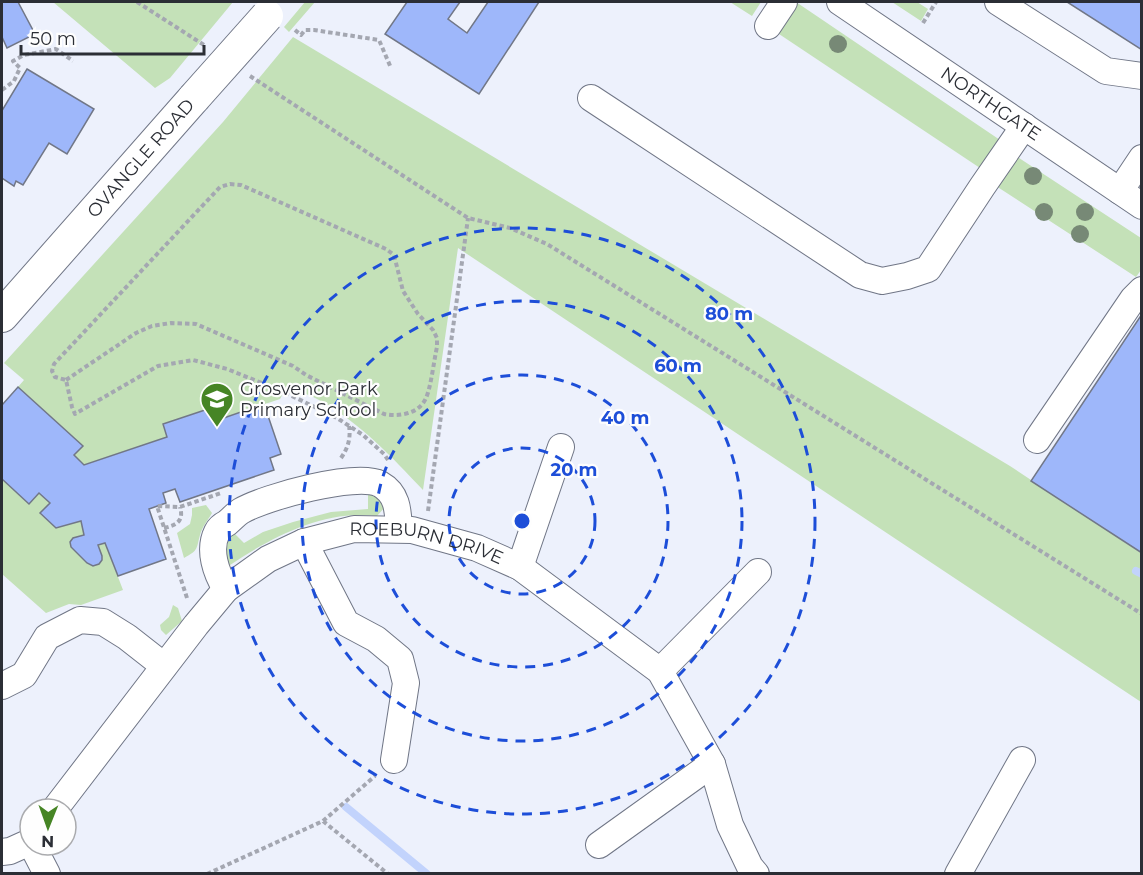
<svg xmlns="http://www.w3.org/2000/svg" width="1143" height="875" font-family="Montserrat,sans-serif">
<rect width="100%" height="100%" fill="#edf1fc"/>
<!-- green -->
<path fill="#c4e1b8" d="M53,2H233L170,78L155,88Z
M305,2H315L289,32L284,27Z
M730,2H761L752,16Z
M796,2L1000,140L980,168L776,32Z
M892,2H917L928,9L921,21Z
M293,37L1010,466L1141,553V702L458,248L423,490C392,457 361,424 321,401C310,395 298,391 287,386L280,399L218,420L214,407L163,424L167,437L84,465L74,455L83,446L18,387L24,380L4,363L223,122Z
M1016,156L1141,238V270L1136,277L996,186Z
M2,479L29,504L39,493L50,503L40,514L56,528L81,521L84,535C76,537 70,538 71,547L87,563L93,566L99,564L102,556L98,545L105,543L123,590L81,605L69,604L46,613L2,574Z
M368,492L379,499L385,507L377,516C323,509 270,538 227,567L223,542L230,529L244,543L263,532L293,522L331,512L368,509Z
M206,505L212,513C208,520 202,527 200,535C196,549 199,550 184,558L177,533L190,524L192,515V508Z
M173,605L178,608L182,621L166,635L161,630L160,625L169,617Z"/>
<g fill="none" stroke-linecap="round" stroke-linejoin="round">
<!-- stream -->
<path stroke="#c2d3fc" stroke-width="8" d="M1136,571L1142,574
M346,807L427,874"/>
</g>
<!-- building -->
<path fill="#9eb7fa" stroke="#717787" stroke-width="1.5" d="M2,2H18L35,34L7,48L2,37Z
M407,2H460L448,19L467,33L488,2H539L479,94L385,34Z
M1067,2H1142V50Z
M27,69L94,109L67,154L49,143L23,185L16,181L14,186L2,178V108L3,109Z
M1142,314V553L1031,481Z
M18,387L83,446L74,455L84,465L167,437L163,424L214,407L218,420L264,404L281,454L270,458L274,470L180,502L175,489L163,493L166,503L149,509L166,559L118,576L105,543L98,545L102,556V560L99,564L93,566L87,563L71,547L70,542L73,538L84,535L81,521L56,528L40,513L50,503L39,493L29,504L2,479V405Z"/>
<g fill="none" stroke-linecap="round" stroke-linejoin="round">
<!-- minor casing -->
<g stroke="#707686" stroke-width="28">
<g id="minor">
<path id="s1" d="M840,2L1142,206"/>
<path d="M998,2L1106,71L1142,76"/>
<path d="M768,26L784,2"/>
<path d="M591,98L860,275L882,281L907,276L928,269L982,187L1024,126"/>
<path d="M1120,191L1142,158"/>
<path d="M1037,440L1133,299L1142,290"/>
<path d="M304,542L346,623L376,639L400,659L406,683L394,760"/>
<path d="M520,567L561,447"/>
<path d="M226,589C216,573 208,550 217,532C219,528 223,525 227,523C232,519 236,514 241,511C265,497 356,472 380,484C398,494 398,511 399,529"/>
<path d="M660,671L758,572"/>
<path d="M2,686L24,675L47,637L80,620L103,622L127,637L164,666"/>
<path id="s2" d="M55,809L196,625L226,589L268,559L304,542L354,529L412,530L477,548L520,567L660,671L712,764L730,825L750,867L756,874"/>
<path d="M32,845L47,874"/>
<path d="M599,845L712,764"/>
<path d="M2,852L10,851L30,842"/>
<path d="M958,874L1022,760"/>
</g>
</g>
<!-- major casing -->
<g stroke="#707686" stroke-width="34">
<g id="major">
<path id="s3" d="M2,316L194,98"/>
</g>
</g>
<!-- path -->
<path stroke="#a4a7b1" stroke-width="4" stroke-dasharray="4.5 3" stroke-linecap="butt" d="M137,2L204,45
M923,23L936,2
M295,30L301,35L305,30H314L379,40L391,68
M250,76L468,218L510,228L547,244L1142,614
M2,90L14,81L20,68L13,61L24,55L56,49L73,61
M66,380L136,333L152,326L171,323L196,324L293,366L306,375L384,414C399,417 419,414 426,398C431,387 434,360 437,347V338L433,330L418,314L403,291L394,255L386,249L241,185L230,184L220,187L54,364L52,371L55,377L66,380L72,407L75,414L158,366L193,360L227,369L284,392L337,418L363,435L384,454L388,460
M341,458C348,448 351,438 349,426
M428,511L468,218
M164,528C177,525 184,521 180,507
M187,598L157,506L180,507L221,493
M323,821L388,874
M207,874L323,821L375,776"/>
<!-- minor -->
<use href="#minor" stroke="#fff" stroke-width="26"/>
<!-- major -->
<use href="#major" stroke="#fff" stroke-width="32"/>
<!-- major-bridge casing -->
<g stroke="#707686" stroke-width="34" stroke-linecap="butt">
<path id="major-bridge" d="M194,98L267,16"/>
</g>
<!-- major-bridge -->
<use href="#major-bridge" stroke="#fff" stroke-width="32"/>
</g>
<!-- trees -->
<g fill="#778976">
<circle cx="838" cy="44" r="9"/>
<circle cx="1033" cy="176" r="9"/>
<circle cx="1044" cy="212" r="9"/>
<circle cx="1085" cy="212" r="9"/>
<circle cx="1080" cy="234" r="9"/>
</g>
<!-- distance rings -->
<g fill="none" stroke="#1d4ed8" stroke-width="3" stroke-dasharray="10 8">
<circle cx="522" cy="521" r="73"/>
<circle cx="522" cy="521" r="146"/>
<circle cx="522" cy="521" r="220"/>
<circle cx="522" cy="521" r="293"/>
</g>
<!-- icons -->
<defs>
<g id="school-pin" transform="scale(1.725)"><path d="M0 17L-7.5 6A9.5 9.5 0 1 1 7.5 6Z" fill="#468525" stroke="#fefefe"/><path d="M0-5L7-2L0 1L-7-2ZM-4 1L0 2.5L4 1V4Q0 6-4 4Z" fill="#fff"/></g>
</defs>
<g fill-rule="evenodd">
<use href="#school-pin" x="217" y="399"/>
</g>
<g text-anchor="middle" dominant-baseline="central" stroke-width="4.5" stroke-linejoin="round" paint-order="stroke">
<!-- street labels -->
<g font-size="18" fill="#2b2e35" stroke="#fefefe">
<text stroke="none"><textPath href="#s1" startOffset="182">NORTHGATE</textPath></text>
<text stroke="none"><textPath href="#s3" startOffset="210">OVANGLE ROAD</textPath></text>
<text stroke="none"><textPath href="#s2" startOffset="496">ROEBURN DRIVE</textPath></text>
</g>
<!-- poi labels -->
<g font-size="18" fill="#2b2e35" stroke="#fefefe" text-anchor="start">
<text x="240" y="389">Grosvenor Park<tspan x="240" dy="21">Primary School</tspan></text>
</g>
</g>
<circle cx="522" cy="521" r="9" fill="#1d4ed8" stroke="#fefefe" stroke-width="3"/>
<g font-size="18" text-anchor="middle" font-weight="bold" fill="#1d4ed8" stroke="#fefefe" stroke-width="4.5" stroke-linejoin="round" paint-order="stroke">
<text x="729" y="320">80 m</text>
<text x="678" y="372">60 m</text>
<text x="625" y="424">40 m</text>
<text x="574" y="476">20 m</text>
</g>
<!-- border -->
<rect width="1143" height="875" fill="none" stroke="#2b2e35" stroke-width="6"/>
<!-- north arrow -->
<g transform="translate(48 827) rotate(181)"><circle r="28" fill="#fefefe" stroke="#aaabae" stroke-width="1.5"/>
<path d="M0-4.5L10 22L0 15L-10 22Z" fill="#468525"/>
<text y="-9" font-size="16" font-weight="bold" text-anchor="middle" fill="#2b2e35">N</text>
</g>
<!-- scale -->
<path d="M21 45v9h183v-9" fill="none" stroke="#2b2e35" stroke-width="3"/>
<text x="30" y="45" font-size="18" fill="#2b2e35" stroke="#fefefe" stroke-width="4.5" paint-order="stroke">50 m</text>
</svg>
